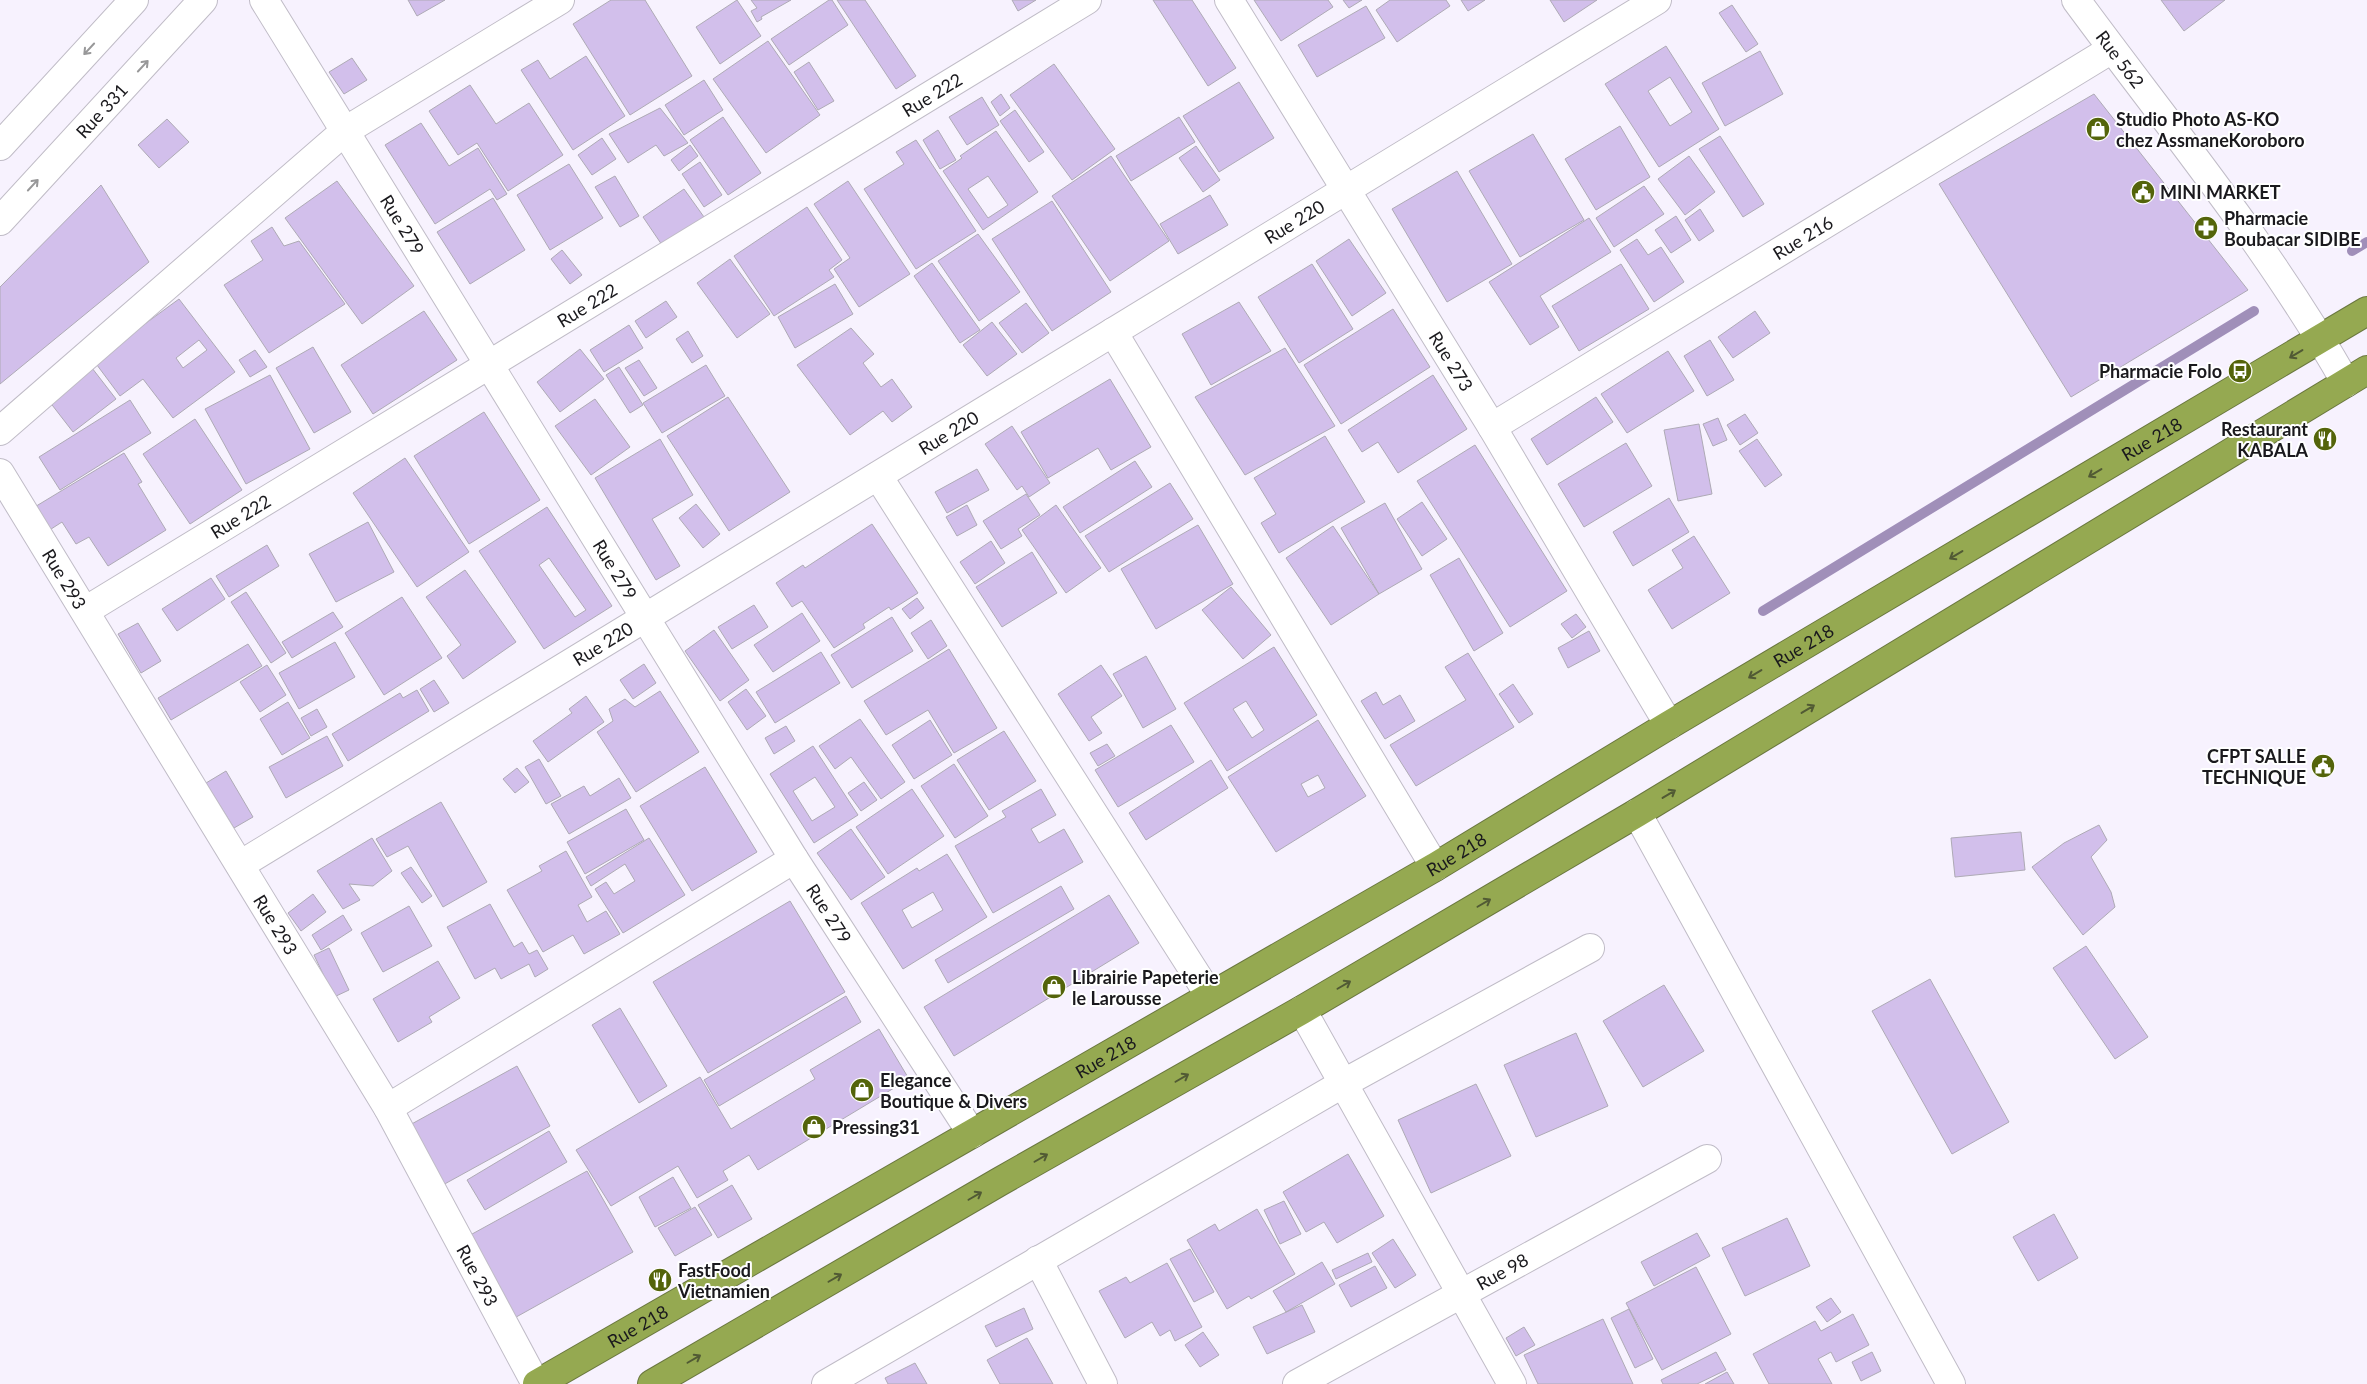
<svg xmlns="http://www.w3.org/2000/svg" width="2367" height="1384" font-family="Lato,sans-serif">
<rect width="100%" height="100%" fill="#f7f2fe"/>
<g fill="none" stroke-linecap="round" stroke-linejoin="round">
<!-- stream -->
<path stroke="#a08fb9" stroke-width="10" d="M2352,251L2367,242
M1763,611L2254,311"/>
</g>
<!-- building -->
<path fill="#d2bfeb" stroke="#aeaab5" fill-rule="evenodd" d="M408,0H445L417,16Z
M611,0H645L692,76L630,115L573,24Z
M737,0L761,36L720,64L696,27Z
M751,0H791L761,17L762,19L757,22L751,11L757,8Z
M829,0H832L848,25L789,65L771,39Z
M837,0H865L916,76L896,89Z
M1012,0H1036L1018,11Z
M1153,0H1192L1236,68L1208,86Z
M1254,0H1328L1333,7L1281,41Z
M1343,0H1362L1349,8Z
M1390,0H1446L1450,6L1397,42L1376,10Z
M1461,0H1485L1468,11Z
M1550,0H1597L1564,22Z
M2161,0H2225L2184,31Z
M1732,5L1758,44L1746,52L1719,13Z
M1366,6L1385,38L1317,77L1298,45Z
M768,41L820,115L766,153L713,79Z
M1666,46L1719,129L1659,167L1605,84ZM1670,77L1692,112L1670,126L1648,91Z
M1760,51L1783,94L1725,126L1702,83Z
M586,56L625,116L573,150L521,70L538,60L550,79Z
M352,58L367,80L344,94L329,72Z
M809,62L834,101L818,110L794,72Z
M1054,64L1115,149L1072,180L1010,95Z
M704,80L723,110L684,135L665,105Z
M1239,82L1274,138L1219,172L1183,116Z
M470,85L496,124L529,103L563,155L508,191L477,143L458,155L429,111Z
M1001,94L1010,108L1000,116L991,102Z
M2094,94L2248,290L2071,397L1939,184Z
M982,97L999,125L967,145L949,117Z
M660,108L688,143L664,156L656,145L628,163L609,134Z
M1015,110L1044,152L1029,162L1000,121Z
M723,117L761,173L728,195L690,140Z
M1179,117L1195,142L1131,181L1116,156Z
M167,119L189,142L159,168L138,145Z
M421,123L449,166L478,148L507,194L497,200L490,189L435,224L385,145Z
M1620,126L1650,177L1596,210L1565,159Z
M938,130L956,160L940,169L923,140Z
M996,131L1038,192L983,230L943,171L962,158L960,156ZM988,176L1008,205L988,218L968,189Z
M1533,134L1584,220L1520,257L1469,171Z
M1720,136L1764,204L1743,217L1699,149Z
M602,138L616,159L592,175L578,155Z
M916,140L976,231L916,269L864,189L904,164L896,152Z
M690,145L698,156L679,171L671,160Z
M1196,146L1220,180L1203,192L1179,158Z
M1111,156L1169,241L1110,281L1052,196Z
M1689,156L1715,192L1685,215L1658,179Z
M700,162L722,195L704,207L682,174Z
M569,164L603,218L550,250L517,195Z
M1457,171L1512,264L1447,302L1392,209Z
M615,176L639,216L620,227L595,187Z
M337,181L414,286L362,324L285,218Z
M848,181L910,274L859,307L834,269L850,258L814,204Z
M101,185L149,262L0,384V287Z
M1644,186L1664,214L1614,247L1596,218Z
M684,189L704,217L662,245L643,217Z
M1210,195L1228,225L1178,254L1160,224Z
M493,198L525,250L470,284L437,232Z
M1052,201L1111,292L1052,331L992,239Z
M807,207L842,260L829,270L834,277L774,316L734,256Z
M1700,209L1714,231L1699,241L1685,220Z
M1676,216L1691,240L1671,253L1655,230Z
M1589,218L1611,252L1540,296L1559,327L1530,345L1489,282Z
M272,227L284,246L299,241L345,304L269,353L224,285L263,260L251,241Z
M978,234L1020,292L979,321L938,261Z
M1349,239L1386,293L1352,316L1316,261Z
M1637,239L1648,255L1661,247L1684,282L1654,302L1620,250Z
M562,250L582,275L570,284L551,259Z
M730,259L770,314L737,338L697,283Z
M932,263L980,330L960,343L914,276Z
M1312,264L1353,329L1299,363L1258,297Z
M1621,264L1649,309L1579,351L1552,306Z
M835,284L853,314L795,348L778,317Z
M179,299L235,372L173,418L143,379L120,396L94,361ZM199,340L207,350L183,368L176,358Z
M666,301L677,317L646,338L635,321Z
M1239,302L1271,351L1211,385L1182,334Z
M1026,303L1049,333L1022,353L999,323Z
M1393,309L1430,367L1341,424L1304,365Z
M424,311L457,360L373,414L341,365Z
M1755,311L1770,333L1733,358L1718,337Z
M992,322L1017,354L987,376L963,345Z
M629,325L643,348L604,372L590,350Z
M851,328L874,354L863,363L881,387L892,379L912,407L892,422L883,411L850,435L797,365Z
M688,331L703,356L692,363L676,339Z
M1710,340L1734,380L1707,396L1684,356Z
M313,347L351,412L314,433L276,368Z
M1285,348L1335,426L1245,475L1195,397Z
M580,349L604,379L560,412L537,382Z
M255,350L267,367L250,377L239,360Z
M1668,351L1694,391L1627,433L1601,394Z
M639,360L657,388L644,396L625,368Z
M706,365L725,396L662,433L643,403Z
M619,367L643,405L630,413L606,375Z
M92,368L116,399L73,432L49,401Z
M270,375L310,449L246,484L205,409Z
M1433,375L1467,429L1398,473L1378,442L1362,452L1348,430Z
M1110,379L1151,447L1111,470L1098,448L1048,478L1021,432Z
M728,397L790,492L729,531L667,436Z
M1596,397L1613,422L1547,465L1531,439Z
M595,399L630,447L591,475L555,426Z
M130,400L151,433L60,490L39,457Z
M484,412L540,500L469,544L414,456Z
M1745,414L1758,433L1740,445L1727,425Z
M1718,418L1727,440L1713,446L1703,424Z
M195,419L242,490L190,524L143,454Z
M1699,424L1712,494L1678,501L1664,430Z
M1012,426L1050,483L1029,497L1022,486L1017,490L985,444Z
M1325,436L1365,502L1279,553L1261,523L1276,514L1254,478Z
M660,439L693,495L652,519L680,566L656,580L595,478Z
M1757,439L1782,475L1765,487L1739,451Z
M1626,443L1652,486L1584,527L1558,484Z
M1475,445L1567,591L1510,627L1417,481Z
M124,453L142,482L138,484L166,530L108,566L89,537L76,544L62,522L48,531L33,508Z
M405,458L469,552L417,587L353,493Z
M1135,461L1152,487L1080,533L1063,507Z
M977,469L989,490L947,513L935,492Z
M1170,483L1193,519L1109,572L1085,536Z
M1026,494L1040,515L1018,529L1022,536L1001,549L983,521Z
M1669,498L1689,532L1633,566L1613,532Z
M1422,502L1447,539L1422,556L1397,519Z
M1385,503L1422,569L1379,594L1341,528Z
M696,504L720,534L703,548L679,518Z
M967,505L977,525L957,536L946,517Z
M1056,505L1101,568L1066,593L1022,530Z
M547,507L612,606L544,649L479,551ZM549,558L586,610L575,617L539,565Z
M368,522L394,572L336,602L309,554Z
M872,524L918,593L891,610L889,607L863,624L865,628L834,648L802,601L792,607L776,583L803,565L805,568Z
M1198,525L1233,584L1156,629L1121,569Z
M1333,526L1379,594L1331,625L1286,558Z
M1694,536L1730,593L1672,629L1648,590L1683,568L1672,550Z
M991,541L1005,563L975,584L960,562Z
M267,545L279,566L229,597L216,576Z
M1032,552L1057,593L1002,627L976,587Z
M1459,558L1503,633L1474,651L1430,575Z
M465,570L516,642L463,679L447,656L461,645L426,597Z
M211,578L225,599L177,631L162,609Z
M1231,587L1271,635L1243,659L1202,610Z
M246,592L286,653L271,663L231,602Z
M402,597L442,658L384,695L345,633Z
M917,598L924,608L910,619L902,609Z
M754,605L768,627L732,649L718,627Z
M333,612L343,627L292,658L282,642Z
M802,613L820,641L773,672L754,645Z
M1576,614L1586,627L1572,638L1561,624Z
M892,617L913,651L852,688L831,655Z
M931,620L947,646L928,659L911,633Z
M138,623L161,661L141,673L118,634Z
M714,630L749,680L720,701L685,651Z
M1589,631L1600,651L1568,668L1558,648Z
M335,642L355,677L299,709L279,673Z
M248,644L262,666L171,720L158,698Z
M1274,647L1317,715L1227,771L1184,703ZM1246,701L1264,730L1252,738L1233,709Z
M949,649L997,728L954,753L928,710L886,735L864,701Z
M821,652L840,683L775,723L756,692Z
M1468,653L1514,727L1416,786L1390,745L1466,700L1445,667Z
M1146,656L1176,709L1143,728L1113,674Z
M644,664L656,683L633,699L620,680Z
M267,665L286,695L260,712L240,682Z
M1101,665L1122,696L1091,717L1102,733L1089,741L1058,694Z
M434,680L449,703L434,712L420,689Z
M1513,684L1533,714L1519,723L1499,694Z
M746,689L766,716L747,730L728,702Z
M417,690L429,711L348,761L332,734L400,693L403,698Z
M660,691L699,752L636,792L597,732L613,721L609,709L625,699L635,707Z
M1376,692L1383,705L1400,695L1415,721L1385,739L1361,701Z
M586,696L604,722L548,762L533,741L572,713L569,709Z
M288,702L310,738L282,755L260,719Z
M317,709L327,727L311,736L301,718Z
M860,719L905,782L881,799L851,757L835,769L819,746Z
M930,720L952,755L914,779L892,745Z
M1318,720L1366,796L1276,852L1228,777ZM1318,775L1325,788L1308,797L1301,784Z
M1171,725L1194,762L1118,807L1095,770Z
M786,726L795,741L774,754L765,738Z
M1004,731L1036,781L989,810L957,760Z
M327,736L343,766L286,798L269,767Z
M1107,744L1115,756L1098,766L1090,753Z
M813,746L858,815L814,843L770,774ZM815,777L835,807L812,821L793,791Z
M539,759L561,796L546,804L525,767Z
M1211,760L1228,788L1146,840L1129,813Z
M954,764L988,816L955,838L921,786Z
M705,767L757,852L692,891L640,806Z
M517,768L529,782L515,793L503,779Z
M226,771L253,817L234,828L206,783Z
M619,778L631,798L569,834L551,804L584,786L590,796Z
M864,782L877,800L861,811L848,793Z
M912,789L944,836L888,874L856,827Z
M1041,789L1056,815L1031,829L1039,843L1064,829L1083,862L993,913L955,846L1006,817L1002,811Z
M441,802L487,882L443,907L408,846L387,857L376,839Z
M626,809L644,840L585,874L567,842Z
M2099,825L2107,840L2091,857L2111,892L2115,907L2083,935L2032,867L2064,843Z
M851,829L885,877L851,900L817,853Z
M2021,832L2025,870L1955,877L1951,838Z
M372,838L392,871L373,886L349,884L360,900L343,909L317,871Z
M649,838L685,895L623,933L595,889L606,882L614,894L635,881L625,864L591,886L586,877Z
M566,851L592,897L578,905L587,922L606,911L620,934L584,954L573,935L543,952L507,890L542,871L539,866Z
M947,854L987,917L903,969L861,903L917,868L919,871ZM933,892L943,910L912,928L902,910Z
M411,867L432,896L422,903L401,873Z
M1061,886L1074,909L948,983L935,960Z
M313,894L326,912L301,931L288,913Z
M1109,895L1139,943L954,1056L924,1007Z
M790,901L845,992L708,1073L653,982Z
M490,904L514,947L522,942L529,954L537,950L548,969L535,977L529,964L501,979L495,968L475,979L447,927Z
M409,906L432,946L383,972L361,933Z
M343,915L352,930L321,950L312,935Z
M2086,946L2148,1037L2115,1059L2053,968Z
M329,948L349,990L334,997L314,955Z
M438,961L460,998L429,1017L432,1022L398,1042L373,999Z
M1930,979L2009,1122L1952,1154L1872,1011Z
M1664,985L1704,1051L1643,1087L1603,1021Z
M846,996L861,1022L719,1106L704,1080Z
M620,1008L667,1086L639,1103L592,1025Z
M879,1029L909,1079L758,1170L749,1155L723,1171L728,1180L697,1198L678,1166L611,1206L576,1150L700,1077L731,1129L815,1079L810,1070Z
M1576,1033L1608,1106L1536,1137L1504,1065Z
M517,1066L550,1126L441,1186L408,1126Z
M1476,1084L1511,1156L1431,1193L1398,1120Z
M549,1131L567,1162L485,1210L467,1180Z
M1348,1154L1384,1216L1337,1243L1324,1222L1306,1232L1283,1192Z
M587,1171L633,1252L509,1321L463,1239Z
M673,1177L691,1208L655,1227L639,1197Z
M732,1185L752,1219L718,1238L698,1205Z
M1284,1201L1301,1234L1280,1244L1264,1210Z
M695,1207L712,1235L675,1256L658,1228Z
M1257,1209L1295,1274L1251,1299L1249,1296L1227,1309L1187,1240L1215,1224L1219,1231Z
M2054,1214L2078,1258L2038,1281L2013,1237Z
M1787,1218L1810,1266L1745,1296L1722,1248Z
M1697,1233L1710,1256L1654,1286L1641,1262Z
M1393,1239L1416,1275L1395,1288L1372,1253Z
M1190,1249L1214,1292L1194,1302L1170,1259Z
M1368,1253L1372,1262L1336,1279L1332,1270Z
M1322,1262L1335,1284L1286,1312L1273,1291Z
M1167,1263L1202,1327L1175,1341L1170,1330L1160,1336L1152,1322L1125,1338L1099,1291L1126,1277L1130,1283Z
M1375,1266L1387,1288L1351,1307L1339,1285Z
M1696,1267L1731,1334L1662,1370L1626,1303Z
M1831,1298L1841,1312L1827,1322L1816,1307Z
M1302,1305L1315,1332L1267,1354L1253,1327Z
M1024,1308L1033,1329L996,1347L985,1326Z
M1629,1309L1653,1359L1635,1368L1611,1318Z
M1853,1314L1869,1345L1836,1362L1831,1352L1818,1359L1832,1384H1769L1753,1354L1815,1321L1821,1331Z
M1603,1319L1633,1384H1538L1524,1355Z
M1524,1327L1535,1345L1516,1356L1506,1338Z
M1203,1332L1219,1355L1200,1367L1185,1345Z
M1027,1338L1053,1384H1000L987,1360Z
M1716,1352L1726,1370L1697,1384H1663L1661,1380Z
M1872,1352L1881,1371L1861,1381L1852,1362Z
M915,1363L927,1384H888L885,1378Z
M1727,1372L1734,1384H1705Z"/>
<g fill="none" stroke-linecap="round" stroke-linejoin="round">
<!-- street casing -->
<g stroke="#c0bcc7" stroke-width="30">
<g id="street">
<path id="s1" d="M264,0L794,859L972,1134"/>
<path id="s2" d="M1229,0L1492,427L1669,725"/>
<path id="s3" d="M2076,0C2168,125 2269,247 2346,383"/>
<path d="M1113,332L1435,867"/>
<path id="s4" d="M1492,427L2112,49"/>
<path d="M0,431L345,131L560,0"/>
<path id="s5" d="M0,473L388,1108L536,1384"/>
<path d="M878,476L1210,996"/>
<path id="s6" d="M85,611L1087,0"/>
<path d="M1637,813L1951,1384"/>
<path id="s7" d="M240,865L1657,0"/>
<path d="M1302,1010L1512,1384"/>
<path d="M388,1108L794,859"/>
<path d="M1038,1260L1103,1384"/>
<path d="M826,1384L1344,1083L1590,948"/>
<path id="s8" d="M1297,1384L1707,1159"/>
</g>
</g>
<!-- secondary casing -->
<g stroke="#c0bcc7" stroke-width="30">
<g id="secondary">
<path d="M0,146L134,0"/>
<path id="s9" d="M0,221L203,0"/>
</g>
</g>
<!-- highway casing -->
<g stroke="#6a773f" stroke-width="30">
<g id="highway">
<path id="s10" d="M537,1384L1435,867L1669,725L2367,311"/>
<path d="M652,1384L999,1182L1302,1010L1637,813L2367,370"/>
</g>
</g>
<!-- street -->
<use href="#street" stroke="#fff" stroke-width="28"/>
<!-- secondary -->
<use href="#secondary" stroke="#fff" stroke-width="28"/>
<!-- highway -->
<use href="#highway" stroke="#95a951" stroke-width="28"/>
</g>
<!-- one-way arrows -->
<defs><path id="oneway-shaft" d="M-6 0H5M1.5-3L5.5 0L1.5 3" fill="none" stroke-width="1.6" stroke-linecap="round" stroke-linejoin="round" transform="scale(1.25)"/></defs>
<g stroke="#989899">
<use href="#oneway-shaft" transform="translate(89 49) rotate(133)"/>
<use href="#oneway-shaft" transform="translate(143 66) rotate(-47)"/>
<use href="#oneway-shaft" transform="translate(33 185) rotate(-47)"/>
</g>
<g stroke="#515a34">
<use href="#oneway-shaft" transform="translate(2296 354) rotate(149)"/>
<use href="#oneway-shaft" transform="translate(2095 473) rotate(149)"/>
<use href="#oneway-shaft" transform="translate(1956 555) rotate(149)"/>
<use href="#oneway-shaft" transform="translate(1755 674) rotate(149)"/>
<use href="#oneway-shaft" transform="translate(1808 709) rotate(-31)"/>
<use href="#oneway-shaft" transform="translate(1669 794) rotate(-31)"/>
<use href="#oneway-shaft" transform="translate(1484 903) rotate(-30)"/>
<use href="#oneway-shaft" transform="translate(1344 985) rotate(-30)"/>
<use href="#oneway-shaft" transform="translate(1182 1078) rotate(-30)"/>
<use href="#oneway-shaft" transform="translate(1041 1158) rotate(-30)"/>
<use href="#oneway-shaft" transform="translate(975 1196) rotate(-30)"/>
<use href="#oneway-shaft" transform="translate(835 1278) rotate(-30)"/>
<use href="#oneway-shaft" transform="translate(694 1359) rotate(-30)"/>
</g>
<!-- icons -->
<defs>
<g id="shop-disc" transform="scale(1.25)"><circle r="9.5" fill="#54640a" stroke="#fff"/><path d="M-5-2.5h2.3a2.7 3.5 0 0 1 5.4 0H5L5.5 6h-11ZM-1.5-2.5h3a1.5 2.3 0 0 0-3 0Z" fill="#fff"/></g>
<g id="civic-disc" transform="scale(1.25)"><circle r="9.5" fill="#54640a" stroke="#fff"/><path d="M-.6-6.5H3V-4.5H.6V-3L4-1V1h2V6H-6V1h2V-1L-.6-3ZM-1.2 2.5V6h2.4V2.5Z" fill="#fff"/></g>
<g id="pharmacy-disc" transform="scale(1.25)"><circle r="9.5" fill="#54640a" stroke="#fff"/><path d="M-2-6h4v4h4v4h-4v4h-4v-4h-4v-4h4Z" fill="#fff"/></g>
<g id="bus-disc" transform="scale(1.25)"><circle r="9.5" fill="#54640a" stroke="#fff"/><path d="M-5-6H5V4H4V6H2V4H-2V6H-4V4H-5ZM-3.5-4V0h7V-4ZM-3.5 1.2v1.5H-2V1.2ZM2 1.2v1.5H3.5V1.2Z" fill="#fff"/></g>
<g id="restaurant-disc" transform="scale(1.25)"><circle r="9.5" fill="#54640a" stroke="#fff"/><path d="M-5-6h1v4h1v-4h1v4h1v-4h1v5L-1.5 .5V6h-2V.5L-5-1ZM5-6V6H3V1.5H1.5Q1.5-4 5-6Z" fill="#fff"/></g>
</defs>
<g fill-rule="evenodd">
<use href="#shop-disc" x="2098" y="129"/>
<use href="#civic-disc" x="2143" y="192"/>
<use href="#pharmacy-disc" x="2206" y="228"/>
<use href="#bus-disc" x="2240" y="371"/>
<use href="#restaurant-disc" x="2325" y="439"/>
<use href="#civic-disc" x="2323" y="766"/>
<use href="#shop-disc" x="1054" y="987"/>
<use href="#shop-disc" x="862" y="1090"/>
<use href="#shop-disc" x="814" y="1127"/>
<use href="#restaurant-disc" x="660" y="1280"/>
</g>
<g text-anchor="middle" dominant-baseline="central" stroke-width="4" stroke-linejoin="round" paint-order="stroke">
<!-- street labels -->
<g font-size="18" fill="#1a191d" stroke="#fff">
<text stroke="none"><textPath href="#s3" startOffset="74">Rue 562</textPath></text>
<text stroke="none"><textPath href="#s6" startOffset="992">Rue 222</textPath></text>
<text stroke="none"><textPath href="#s9" startOffset="150">Rue 331</textPath></text>
<text stroke="none"><textPath href="#s7" startOffset="1235">Rue 220</textPath></text>
<text stroke="none"><textPath href="#s1" startOffset="264">Rue 279</textPath></text>
<text stroke="none"><textPath href="#s4" startOffset="364">Rue 216</textPath></text>
<text stroke="none"><textPath href="#s6" startOffset="588">Rue 222</textPath></text>
<text stroke="none"><textPath href="#s2" startOffset="424">Rue 273</textPath></text>
<text stroke="none"><textPath href="#s7" startOffset="830">Rue 220</textPath></text>
<text stroke="none"><textPath href="#s10" startOffset="1871">Rue 218</textPath></text>
<text stroke="none"><textPath href="#s6" startOffset="182">Rue 222</textPath></text>
<text stroke="none"><textPath href="#s1" startOffset="669">Rue 279</textPath></text>
<text stroke="none"><textPath href="#s5" startOffset="124">Rue 293</textPath></text>
<text stroke="none"><textPath href="#s7" startOffset="425">Rue 220</textPath></text>
<text stroke="none"><textPath href="#s10" startOffset="1466">Rue 218</textPath></text>
<text stroke="none"><textPath href="#s10" startOffset="1061">Rue 218</textPath></text>
<text stroke="none"><textPath href="#s1" startOffset="1074">Rue 279</textPath></text>
<text stroke="none"><textPath href="#s5" startOffset="529">Rue 293</textPath></text>
<text stroke="none"><textPath href="#s10" startOffset="656">Rue 218</textPath></text>
<text stroke="none"><textPath href="#s8" startOffset="234">Rue 98</textPath></text>
<text stroke="none"><textPath href="#s5" startOffset="934">Rue 293</textPath></text>
<text stroke="none"><textPath href="#s10" startOffset="116">Rue 218</textPath></text>
</g>
<!-- poi labels -->
<g font-size="18" font-weight="bold" fill="#1a191d" stroke="#fff" text-anchor="start">
<text x="2116" y="119">Studio Photo AS-KO<tspan x="2116" dy="21">chez AssmaneKoroboro</tspan></text>
<text x="2160" y="192">MINI MARKET</text>
<text x="2224" y="218">Pharmacie<tspan x="2224" dy="21">Boubacar SIDIBE</tspan></text>
<text x="2222" y="371" text-anchor="end">Pharmacie Folo</text>
<text x="2308" y="429" text-anchor="end">Restaurant<tspan x="2308" dy="21">KABALA</tspan></text>
<text x="2306" y="756" text-anchor="end">CFPT SALLE<tspan x="2306" dy="21">TECHNIQUE</tspan></text>
<text x="1072" y="977">Librairie Papeterie<tspan x="1072" dy="21">le Larousse</tspan></text>
<text x="880" y="1080">Elegance<tspan x="880" dy="21">Boutique &amp; Divers</tspan></text>
<text x="832" y="1127">Pressing31</text>
<text x="678" y="1270">FastFood<tspan x="678" dy="21">Vietnamien</tspan></text>
</g>
</g>
</svg>
